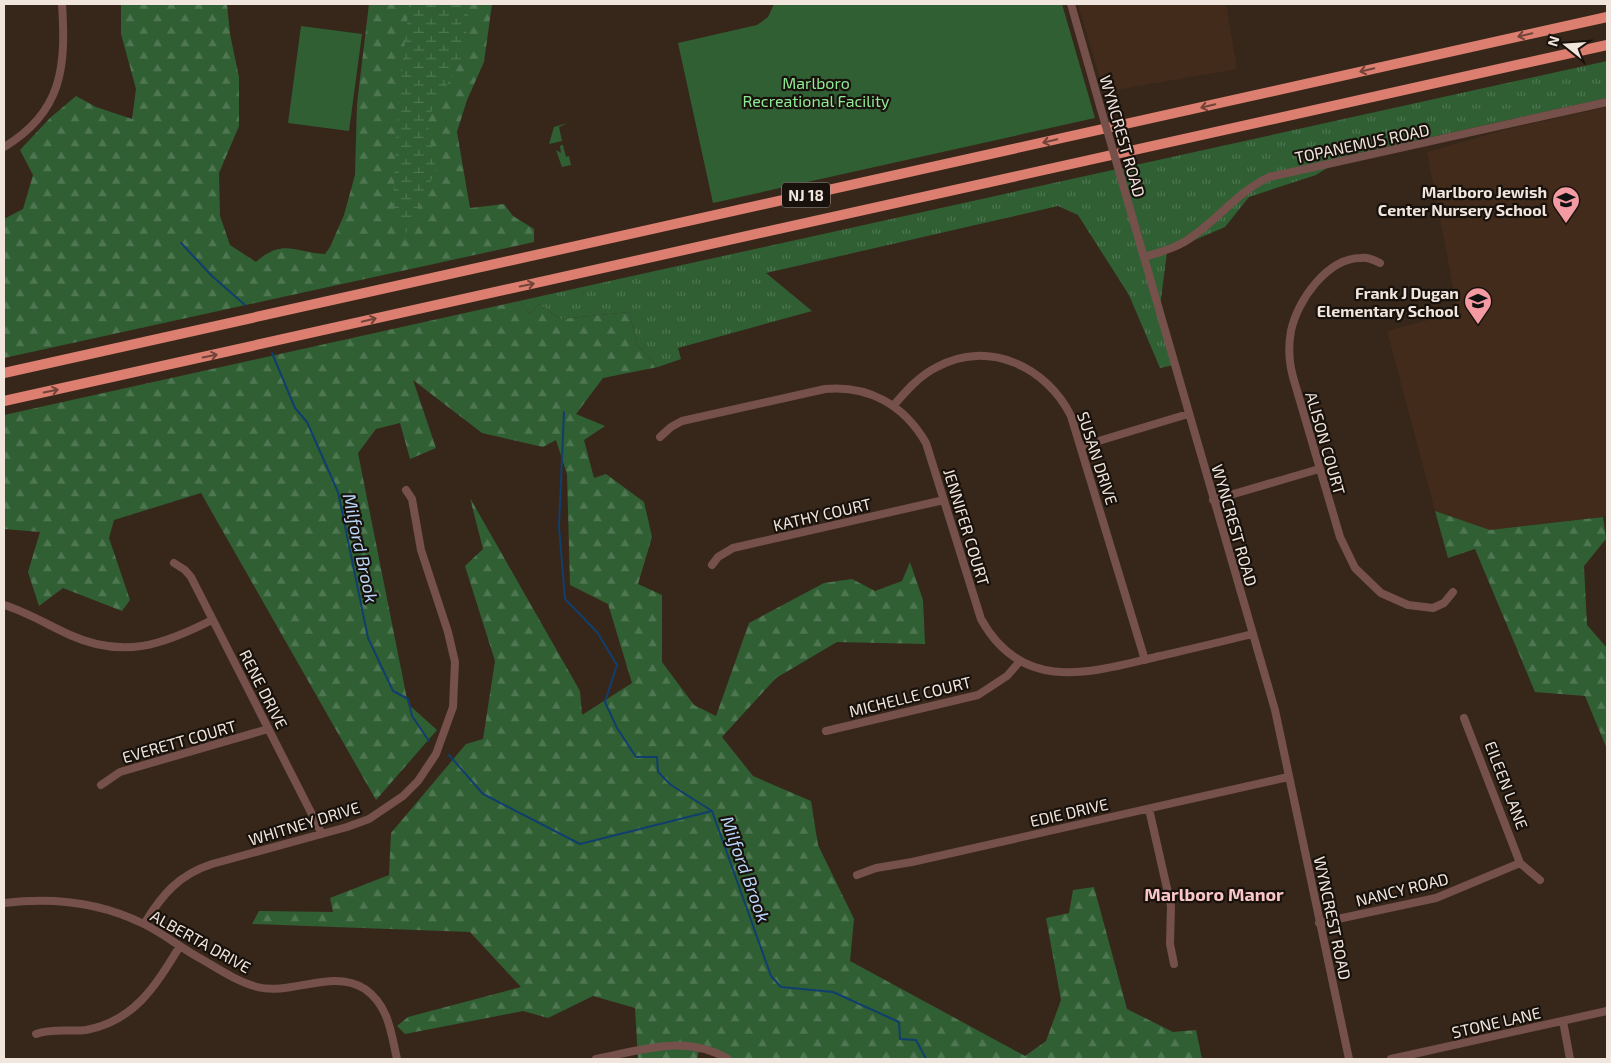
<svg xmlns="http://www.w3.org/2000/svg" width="1611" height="1063" font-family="'Exo 2',sans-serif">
<defs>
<pattern id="grass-tufts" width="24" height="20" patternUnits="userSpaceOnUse" patternTransform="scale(1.25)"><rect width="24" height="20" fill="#305f34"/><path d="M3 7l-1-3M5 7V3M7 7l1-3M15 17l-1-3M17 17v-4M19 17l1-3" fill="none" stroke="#4e7651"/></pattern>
<pattern id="forest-firs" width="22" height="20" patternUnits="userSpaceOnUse" patternTransform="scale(1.25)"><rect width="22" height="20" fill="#305f34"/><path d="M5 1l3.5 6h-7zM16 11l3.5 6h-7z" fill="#4e7651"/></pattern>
<pattern id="wetland-marsh" width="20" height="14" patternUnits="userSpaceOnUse" patternTransform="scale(1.25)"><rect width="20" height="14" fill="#305f34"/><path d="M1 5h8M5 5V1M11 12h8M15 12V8" fill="none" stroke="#4e7651"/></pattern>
</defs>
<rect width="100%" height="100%" fill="#37271a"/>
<!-- built -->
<path fill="#422b1b" d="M1078,4H1226L1237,69L1104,92Z
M1607,107V516L1490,530L1435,511L1387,331L1458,312L1427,152L1504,130Z"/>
<!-- grass -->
<path fill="url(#grass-tufts)" d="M1607,61V98L1346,156L1316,175L1249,197L1225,227L1167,252L1159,314L1174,365L1160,368L1129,295L1078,215L1058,206L766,273L812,311L678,348L681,359L658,367L637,345L629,312L561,319L539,304L530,314L519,301Z
M568,123L559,127L562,141L549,144L554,127Z
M563,145L566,157L569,156L571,165L562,167L556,150L561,153L560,146Z"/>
<!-- forest -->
<path fill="url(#forest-firs)" d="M121,4H227L230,34L239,77V126L219,173L220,216L230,245L256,262C283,238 293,252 325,254L330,247L344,215L355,175L357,104L369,4H492L484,62L467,100L457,132L470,208L504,204L513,216L534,229V242L4,358V219L23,209L33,175L20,150L50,118L76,96L96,107L132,119L136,89L121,34Z
M519,301L530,314L539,304L561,319L629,312L637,345L658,367L603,378L576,414L605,426L584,440L594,478L606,474L644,502L652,537L638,584L662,595V662L694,705L716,716L749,623L824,583L852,579L875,591L902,581L910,562L923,600L925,644L837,642L776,678L722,737L753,776L811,801L818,845L854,919L850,961L1025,1056L1046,1041L1061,1000L1046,918L1069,913L1073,890L1094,887L1127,1009L1173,1032L1196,1030L1202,1059H732L700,1046L697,1059H638L635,1008L593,996L548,1018L523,1011L405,1034L397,1026L408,1017L521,987L470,932L252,924L259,911L333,912L330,898L389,875L391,833L466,744L483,739L495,661L465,566L483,549L470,498L580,691L582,715L632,683L608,604L570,585L567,474L556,440L543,447L482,433L413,380L436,448L410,459L400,423L376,429L358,453L408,704L437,730L376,800L201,493L114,520L109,538L130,600L122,611L63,588L39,606L28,572L40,532L4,529V415Z
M1435,511L1490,530L1603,517L1606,539L1584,566L1587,625L1607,648V749L1585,696L1535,692L1475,549L1448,558Z"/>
<!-- wetland -->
<path fill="url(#wetland-marsh)" d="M409,4H462L469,17L462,59L427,119L436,170L406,233L393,205L398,105Z"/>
<!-- green -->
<path fill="#305f34" d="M774,4H1062L1095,118L713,203L678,43L757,25L768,17Z
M301,26L362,34L349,131L288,123Z"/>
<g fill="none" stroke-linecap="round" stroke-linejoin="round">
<!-- stream -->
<path stroke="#103f6e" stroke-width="2" d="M181,243L212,276L245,305
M272,353L295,408L307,422L338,492L368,638L393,691L408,699L412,716L429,741
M564,412L559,527L565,599L597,632L617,665L605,702L617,728L636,757H657L658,772L671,785L712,811
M449,755L483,794L580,844L712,811L771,976L781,987L833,992L899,1022L900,1039L916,1040L926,1059"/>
<!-- minor -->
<path stroke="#76504a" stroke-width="8" d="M1071,4L1100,106
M4,147C63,112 66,66 62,4
M1121,178L1275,710L1349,1059
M1144,257C1161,252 1179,247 1193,236C1220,217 1239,191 1269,177L1607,102
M1380,263C1374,260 1368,257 1361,258C1327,258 1297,301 1291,331C1288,347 1289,362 1293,377L1340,537L1355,568L1381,593L1408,605L1433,608L1444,603L1453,592
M894,405C907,390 919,376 937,367C988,339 1047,367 1071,416L1145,660
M660,437L671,427L682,421L825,389C869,385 904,405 926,443L981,619C1023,695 1092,672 1160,656C1190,649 1221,642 1252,634
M1082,446L1188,414
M1213,500L1319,469
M174,563L185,570L191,577L322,834
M712,565L718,557L733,548L944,500
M4,605C27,612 48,625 70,635C123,659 163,645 212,620
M1464,718L1520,863
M826,731L978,695L1007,676L1020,661
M101,785L120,772L268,729
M1149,809L1171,906L1170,944L1174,964
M857,875L876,868L912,862L1288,777
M4,903C52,897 100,902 144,924C162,933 179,946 196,956C216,967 235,981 257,987C292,996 332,968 365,989C389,1006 391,1033 397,1059
M1319,923L1436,898L1520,863L1540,880
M144,924C162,895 178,875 212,864L347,827L369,819L403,796L418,781L436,754L453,707L455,662L448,632L421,550L412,499L406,490
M1563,1021L1570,1059
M36,1034C53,1028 69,1032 86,1030C135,1021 156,985 180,946
M596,1059C641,1050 685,1034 728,1059
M1391,1059L1607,1011"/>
<!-- highway -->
<path stroke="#dc7f71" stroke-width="10" d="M4,373L1607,17
M4,401L1607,45"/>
<!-- minor-bridge -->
<path stroke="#76504a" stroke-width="8" d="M1100,106L1121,178"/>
</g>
<!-- one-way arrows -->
<defs><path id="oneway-shaft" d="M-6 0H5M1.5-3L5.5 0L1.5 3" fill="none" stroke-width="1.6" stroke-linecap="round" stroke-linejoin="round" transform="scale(1.25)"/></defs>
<g stroke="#714339">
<use href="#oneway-shaft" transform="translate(1525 35) rotate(167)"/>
<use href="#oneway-shaft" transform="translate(1367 70) rotate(167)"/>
<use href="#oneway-shaft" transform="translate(1208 106) rotate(167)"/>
<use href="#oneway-shaft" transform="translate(1050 141) rotate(167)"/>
<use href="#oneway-shaft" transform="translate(527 285) rotate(-12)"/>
<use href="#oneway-shaft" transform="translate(369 320) rotate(-13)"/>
<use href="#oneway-shaft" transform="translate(210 356) rotate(-12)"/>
<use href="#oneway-shaft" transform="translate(51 391) rotate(-12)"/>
</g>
<!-- icons -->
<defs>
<g id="school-pin" transform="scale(1.4375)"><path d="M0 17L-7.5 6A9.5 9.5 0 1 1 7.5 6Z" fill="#f49aa3" stroke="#19120c"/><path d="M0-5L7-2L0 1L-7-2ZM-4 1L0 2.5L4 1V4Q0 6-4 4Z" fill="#111"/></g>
</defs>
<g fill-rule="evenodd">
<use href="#school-pin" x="1566" y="200"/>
<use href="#school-pin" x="1478" y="301"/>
</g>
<g text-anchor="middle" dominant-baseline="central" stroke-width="4.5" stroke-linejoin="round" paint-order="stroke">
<!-- shield labels -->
<rect fill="#19120c" stroke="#b0a69f" stroke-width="1" x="782" y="182.5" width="48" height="25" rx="4"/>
<g font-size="15" font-weight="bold" fill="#f1e6de">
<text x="806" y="195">NJ 18</text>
</g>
<!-- park labels -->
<g font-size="16" fill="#8eeb95" stroke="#19120c">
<text x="816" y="82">Marlboro<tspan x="816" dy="18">Recreational Facility</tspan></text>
</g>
<!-- street labels -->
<g font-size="16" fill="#f1e6de" stroke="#19120c">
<text transform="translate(1123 136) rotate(74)">WYNCREST ROAD</text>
<text transform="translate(1362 143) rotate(-12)">TOPANEMUS ROAD</text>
<text transform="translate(1326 443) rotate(74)">ALISON COURT</text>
<text transform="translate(1098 458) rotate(72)">SUSAN DRIVE</text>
<text transform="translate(822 514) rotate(-13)">KATHY COURT</text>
<text transform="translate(1235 525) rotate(74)">WYNCREST ROAD</text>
<text transform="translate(967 527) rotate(73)">JENNIFER COURT</text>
<text transform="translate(264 689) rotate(63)">RENE DRIVE</text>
<text transform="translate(910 696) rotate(-14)">MICHELLE COURT</text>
<text transform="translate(179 741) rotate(-16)">EVERETT COURT</text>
<text transform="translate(1507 785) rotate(69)">EILEEN LANE</text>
<text transform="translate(1069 812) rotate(-13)">EDIE DRIVE</text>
<text transform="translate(304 823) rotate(-17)">WHITNEY DRIVE</text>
<text transform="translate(1402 889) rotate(-14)">NANCY ROAD</text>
<text transform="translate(1333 918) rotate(78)">WYNCREST ROAD</text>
<text transform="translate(201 941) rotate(29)">ALBERTA DRIVE</text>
<text transform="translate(1496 1022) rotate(-13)">STONE LANE</text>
</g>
<!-- poi labels -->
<g font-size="16" font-weight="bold" fill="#f1e6de" stroke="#19120c" text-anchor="end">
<text x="1547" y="191">Marlboro Jewish<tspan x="1547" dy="18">Center Nursery School</tspan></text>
<text x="1459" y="292">Frank J Dugan<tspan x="1459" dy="18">Elementary School</tspan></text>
</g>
<!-- water labels -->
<g font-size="18" font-style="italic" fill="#b7d6fa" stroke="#19120c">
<text transform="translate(361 548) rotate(78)">Milford Brook</text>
<text transform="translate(746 869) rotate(70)">Milford Brook</text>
</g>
<!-- neighbourhood labels -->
<g font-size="18" font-weight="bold" fill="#fac6ca" stroke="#19120c">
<text x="1214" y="894">Marlboro Manor</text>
</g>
</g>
<!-- border -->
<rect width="1611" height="1063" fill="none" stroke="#f1e6de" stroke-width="10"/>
<!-- north arrow -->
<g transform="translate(1566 45) rotate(287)" stroke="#19120c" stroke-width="4" paint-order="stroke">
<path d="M0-4L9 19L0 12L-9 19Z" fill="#f1e6de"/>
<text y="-8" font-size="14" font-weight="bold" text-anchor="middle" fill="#f1e6de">N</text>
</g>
</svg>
